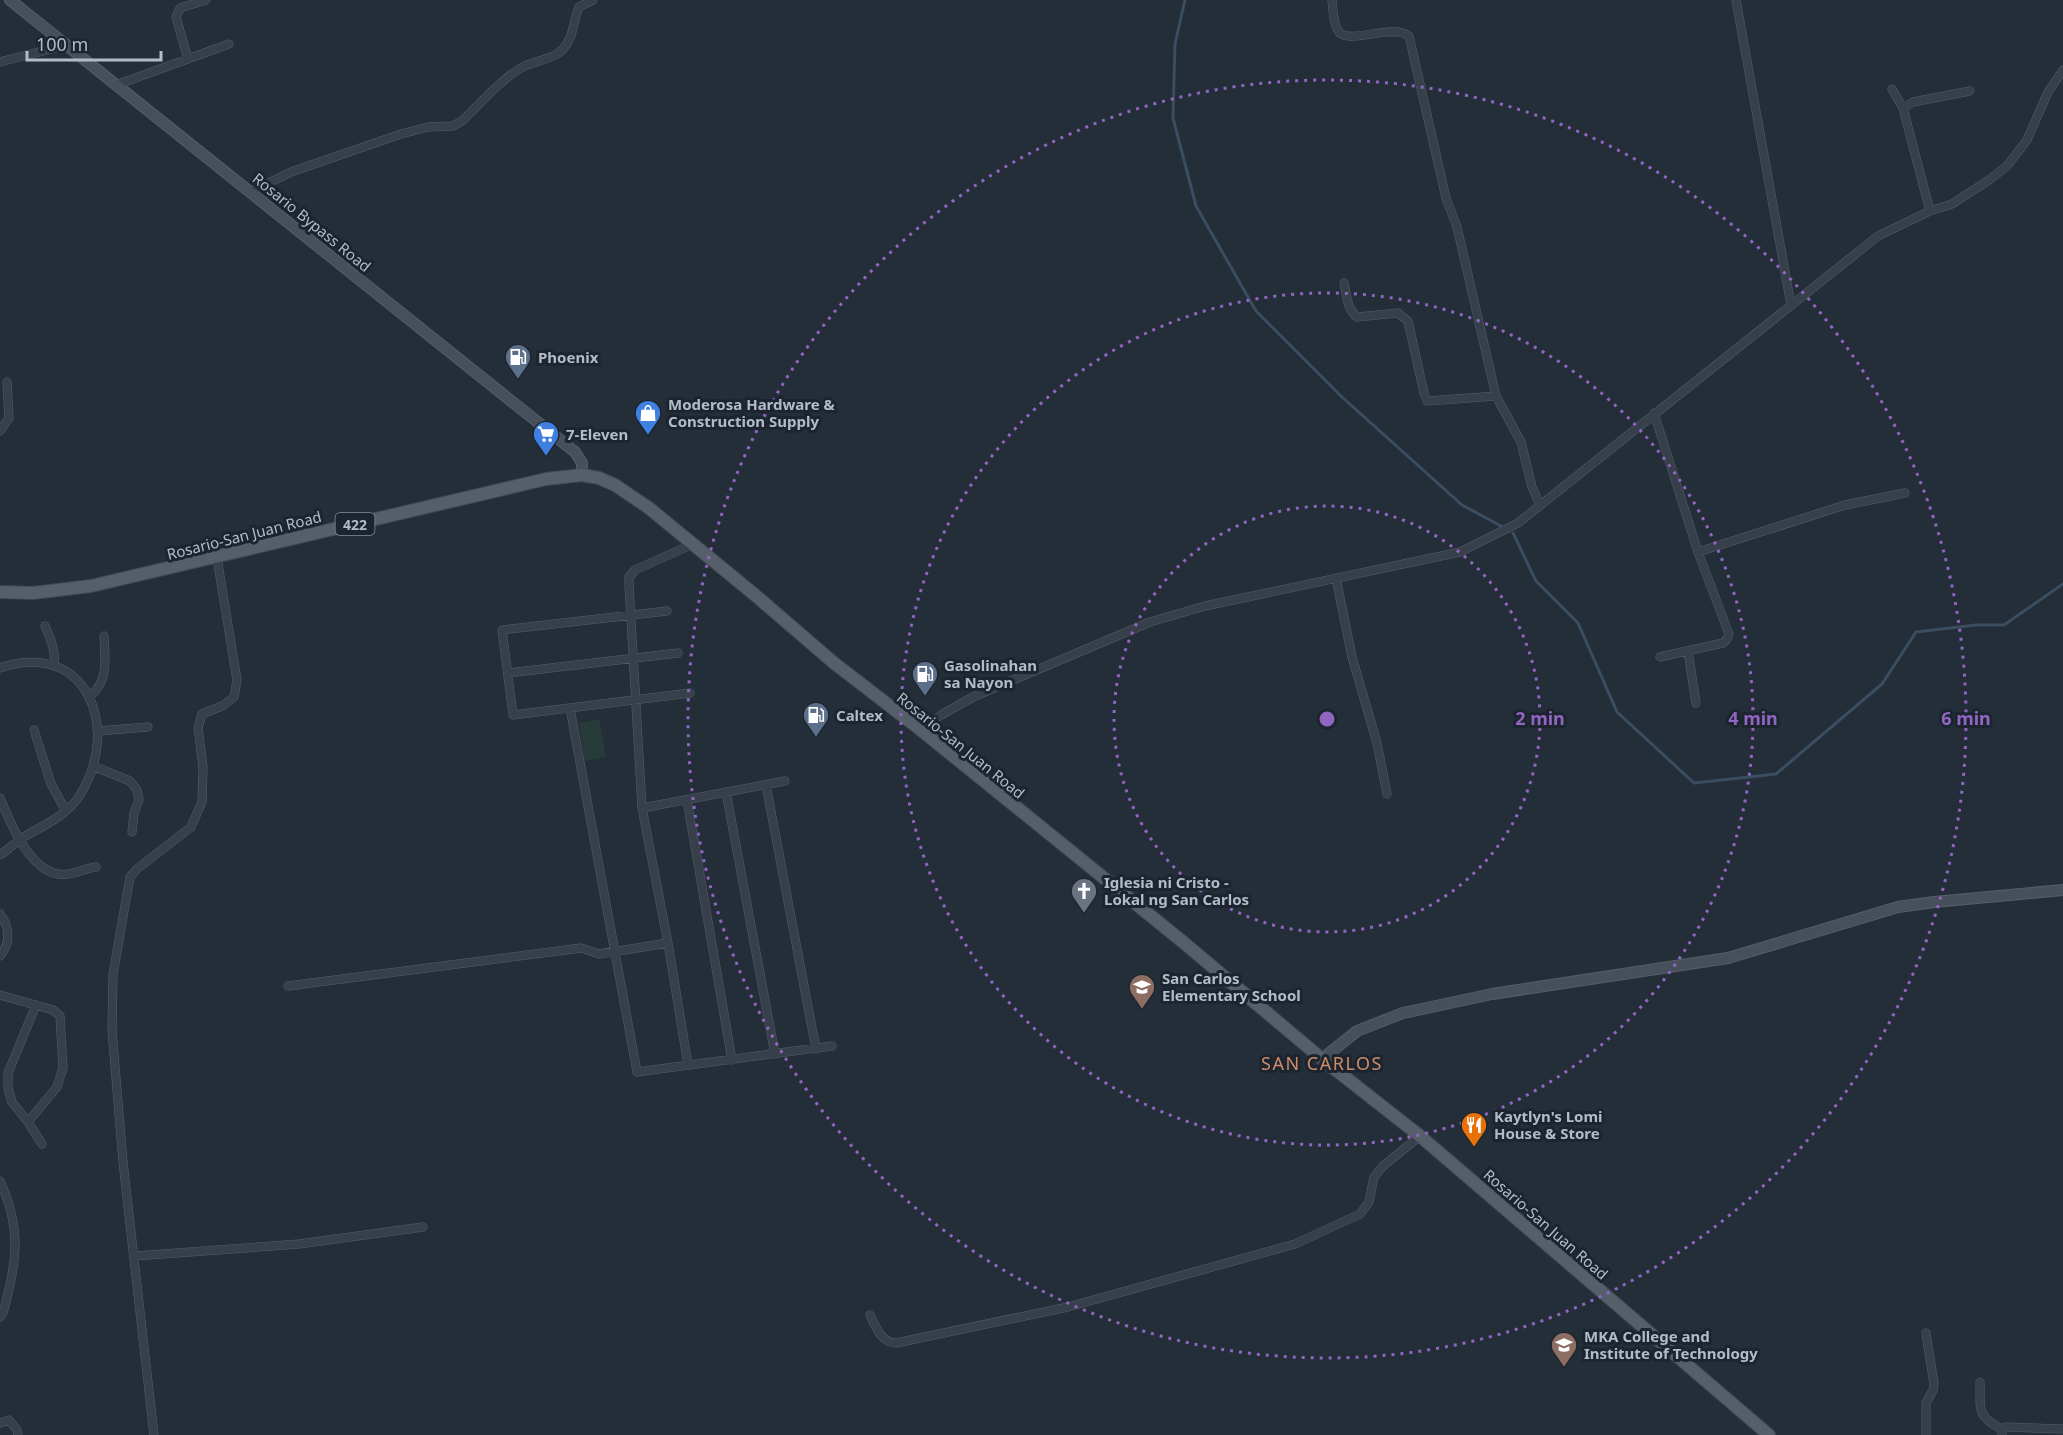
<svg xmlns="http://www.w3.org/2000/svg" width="2063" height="1435" font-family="'Noto Sans',sans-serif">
<rect width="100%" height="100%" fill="#242e39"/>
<!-- green -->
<path fill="#273b3b" d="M599,719L606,757L585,761L579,723Z"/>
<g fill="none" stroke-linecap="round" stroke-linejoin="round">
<!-- stream -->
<path stroke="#3a4d61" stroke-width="3" d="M1185,0L1175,44L1173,118L1196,206L1256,311L1342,397L1462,505L1501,526
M1513,533L1536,581L1578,623L1617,712L1694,783L1776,774L1882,684L1916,632L1976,625H2004L2063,584"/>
<!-- street casing -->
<g stroke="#555e68" stroke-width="9">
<path id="street" d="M1332,0C1333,9 1333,20 1337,29C1345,48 1390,22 1409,36L1446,198L1457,227L1496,396L1521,442L1532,487L1540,505
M1736,0L1791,305
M188,59L176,17L180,8L206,0
M0,62L67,45
M116,85L229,44
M1892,89L1903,108L1930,211
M1903,108L1913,102L1970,91
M250,192L291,172L401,134L428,127L453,126L462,121C481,103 499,81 521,68C533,60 552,61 563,49C574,37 573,21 579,7L593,0
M1344,283C1347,296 1347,309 1357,317L1398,313L1408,321L1424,393L1427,401L1496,396
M1654,413L1698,552L1729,634L1727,639L1723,643L1660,657
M0,431L9,418L7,382
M1698,552L1845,505L1905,493
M1336,578L1352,657L1377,743L1387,794
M667,611L502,630L513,715L690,693
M45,626C51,640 56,651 54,666
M1688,651L1696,703
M0,668C88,639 121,729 80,795C67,816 42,826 22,838C14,843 8,850 0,855
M508,673L678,653
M90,696C109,682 105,657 104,636
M570,708L637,1072L832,1046
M34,730L51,784L66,811
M921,730L941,715L973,697L1150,622L1205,606L1460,552L1518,523L1878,236L1930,211L1952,204L1989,180L2007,166L2027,140L2048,92L2063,70
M97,731L148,727
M93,766L130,781L137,790L139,800L134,813L132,832
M766,785L816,1049
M726,792L775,1054
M0,798C10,823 33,880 68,874C78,873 86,868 96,867
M687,800L732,1060
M642,808L785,781
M0,914C10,927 11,943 0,956
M288,986L581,948L599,954L668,943
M0,995L53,1010L60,1016L63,1068L57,1087L28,1122
M36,1005L8,1073V1088L12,1102L28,1122L42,1144
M688,1065L668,943L642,808L629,585V577L635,570L693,544
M0,1181C22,1229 17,1263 3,1313L0,1317
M135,1256L299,1244L423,1227
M870,1315C876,1327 881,1343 896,1343L1068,1307L1295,1244L1360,1214L1369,1202L1374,1177L1383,1166L1420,1136
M1980,1382C1981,1408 1975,1416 2002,1429V1435
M0,1423L9,1420L17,1430L18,1435
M2002,1429L2006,1427L2063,1429
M154,1435L123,1162L112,1030L113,974L130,877L137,869L191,827L202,802L203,767L198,728L202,714L222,706L234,697L237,680L217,558
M1926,1435V1403L1933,1390L1934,1384L1926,1333"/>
</g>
<!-- secondary casing -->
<g stroke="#555e68" stroke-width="12">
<path id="secondary" d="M10,0L575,452L582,463V475
M1322,1059L1357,1031L1403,1013L1492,994L1728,958L1898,907L1934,902L2063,890"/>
</g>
<!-- primary casing -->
<g stroke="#404953" stroke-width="14">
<path id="primary" d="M0,592L33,593L91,586L546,479L582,475L599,478L615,485L649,508L755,595L834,663L921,730L1183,942L1322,1059L1420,1136L1769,1435"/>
</g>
<!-- street -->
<use href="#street" stroke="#37404a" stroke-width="8"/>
<!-- secondary -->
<use href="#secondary" stroke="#45505c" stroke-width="10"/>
<!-- primary -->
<use href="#primary" stroke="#555f6a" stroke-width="12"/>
</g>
<!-- distance rings -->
<g fill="none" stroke="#9165c2" stroke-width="3" stroke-dasharray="3 6">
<circle cx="1327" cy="719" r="213"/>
<circle cx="1327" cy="719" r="426"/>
<circle cx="1327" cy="719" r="639"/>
</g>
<!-- icons -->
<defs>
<g id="fuel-pin" transform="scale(1.35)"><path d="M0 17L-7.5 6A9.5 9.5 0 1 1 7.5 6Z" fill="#5c6f8a" stroke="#1c252f"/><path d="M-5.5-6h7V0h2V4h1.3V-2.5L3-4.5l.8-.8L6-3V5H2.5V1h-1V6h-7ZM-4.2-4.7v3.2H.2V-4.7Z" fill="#fff"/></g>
<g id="shop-pin" transform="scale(1.35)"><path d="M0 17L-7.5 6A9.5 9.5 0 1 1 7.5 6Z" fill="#3f7fe0" stroke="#1c252f"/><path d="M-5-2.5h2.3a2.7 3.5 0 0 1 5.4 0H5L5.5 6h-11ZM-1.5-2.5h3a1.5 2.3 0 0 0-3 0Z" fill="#fff"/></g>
<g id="supermarket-pin" transform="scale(1.35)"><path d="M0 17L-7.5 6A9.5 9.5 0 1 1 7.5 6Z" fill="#3f7fe0" stroke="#1c252f"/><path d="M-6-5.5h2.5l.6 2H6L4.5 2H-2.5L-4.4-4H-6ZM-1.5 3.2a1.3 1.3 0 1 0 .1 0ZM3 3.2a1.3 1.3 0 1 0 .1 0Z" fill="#fff"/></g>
<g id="church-pin" transform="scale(1.35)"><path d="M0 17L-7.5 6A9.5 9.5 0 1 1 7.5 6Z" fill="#6b7280" stroke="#1c252f"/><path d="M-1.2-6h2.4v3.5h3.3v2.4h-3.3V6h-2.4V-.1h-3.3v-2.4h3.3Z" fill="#fff"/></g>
<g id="school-pin" transform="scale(1.35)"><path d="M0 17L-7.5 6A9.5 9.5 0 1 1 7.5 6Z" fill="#8d6e63" stroke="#1c252f"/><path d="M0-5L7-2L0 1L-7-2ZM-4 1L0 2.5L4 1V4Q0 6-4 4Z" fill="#fff"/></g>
<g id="restaurant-pin" transform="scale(1.35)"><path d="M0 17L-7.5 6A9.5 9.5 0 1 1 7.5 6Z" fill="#e8710a" stroke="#1c252f"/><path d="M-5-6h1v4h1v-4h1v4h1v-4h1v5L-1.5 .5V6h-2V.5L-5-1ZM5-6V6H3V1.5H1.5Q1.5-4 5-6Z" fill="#fff"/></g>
<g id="university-pin" transform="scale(1.35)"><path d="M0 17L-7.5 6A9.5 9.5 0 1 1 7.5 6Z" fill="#8d6e63" stroke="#1c252f"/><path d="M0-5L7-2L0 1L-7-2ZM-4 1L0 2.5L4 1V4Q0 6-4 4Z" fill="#fff"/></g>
</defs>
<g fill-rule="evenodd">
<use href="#fuel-pin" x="518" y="357"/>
<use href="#shop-pin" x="648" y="413"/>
<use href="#supermarket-pin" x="546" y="434"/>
<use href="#fuel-pin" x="925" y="674"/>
<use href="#fuel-pin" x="816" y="715"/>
<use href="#church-pin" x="1084" y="891"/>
<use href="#school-pin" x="1142" y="987"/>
<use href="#restaurant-pin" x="1474" y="1125"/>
<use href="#university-pin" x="1564" y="1345"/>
</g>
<g text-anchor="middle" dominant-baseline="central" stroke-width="6" stroke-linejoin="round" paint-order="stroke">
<!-- shield labels -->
<rect fill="#1c252f" stroke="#858e99" stroke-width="1.5" x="335.5" y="513" width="39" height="22" rx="4.5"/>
<g font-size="14" font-weight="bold" fill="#b2bbc6">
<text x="355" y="524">422</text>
</g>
<!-- street labels -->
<g font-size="15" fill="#b2bbc6" stroke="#1c252f">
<text transform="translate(312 222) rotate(39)">Rosario Bypass Road</text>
<text transform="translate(244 535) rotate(-14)">Rosario-San Juan Road</text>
<text transform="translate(961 745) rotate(39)">Rosario-San Juan Road</text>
<text transform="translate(1546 1224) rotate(41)">Rosario-San Juan Road</text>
</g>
<!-- poi labels -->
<g font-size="15" font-weight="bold" fill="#b2bbc6" stroke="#1c252f" text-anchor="start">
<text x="538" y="357">Phoenix</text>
<text x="668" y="404">Moderosa Hardware &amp;<tspan x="668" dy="17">Construction Supply</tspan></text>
<text x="566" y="434">7-Eleven</text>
<text x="944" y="665">Gasolinahan<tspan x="944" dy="17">sa Nayon</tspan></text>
<text x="836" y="715">Caltex</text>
<text x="1104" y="882">Iglesia ni Cristo -<tspan x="1104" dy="17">Lokal ng San Carlos</tspan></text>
<text x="1162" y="978">San Carlos<tspan x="1162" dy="17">Elementary School</tspan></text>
<text x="1494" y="1116">Kaytlyn's Lomi<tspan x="1494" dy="17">House &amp; Store</tspan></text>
<text x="1584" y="1336">MKA College and<tspan x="1584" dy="17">Institute of Technology</tspan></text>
</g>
<!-- quarter labels -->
<g font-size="18" letter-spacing="1.5" fill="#cd8c66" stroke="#1c252f">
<text x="1322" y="1063">SAN CARLOS</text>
</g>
</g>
<circle cx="1327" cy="719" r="9" fill="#9165c2" stroke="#1c252f" stroke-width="3"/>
<g font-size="18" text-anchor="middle" font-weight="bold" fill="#9165c2" stroke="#1c252f" stroke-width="6" stroke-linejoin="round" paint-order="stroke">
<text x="1540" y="725">2 min</text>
<text x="1753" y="725">4 min</text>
<text x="1966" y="725">6 min</text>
</g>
<!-- scale -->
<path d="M27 51v9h134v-9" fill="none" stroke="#b2bbc6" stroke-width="3"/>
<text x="36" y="51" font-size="18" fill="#b2bbc6" stroke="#1c252f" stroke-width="4.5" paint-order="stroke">100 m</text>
</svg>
